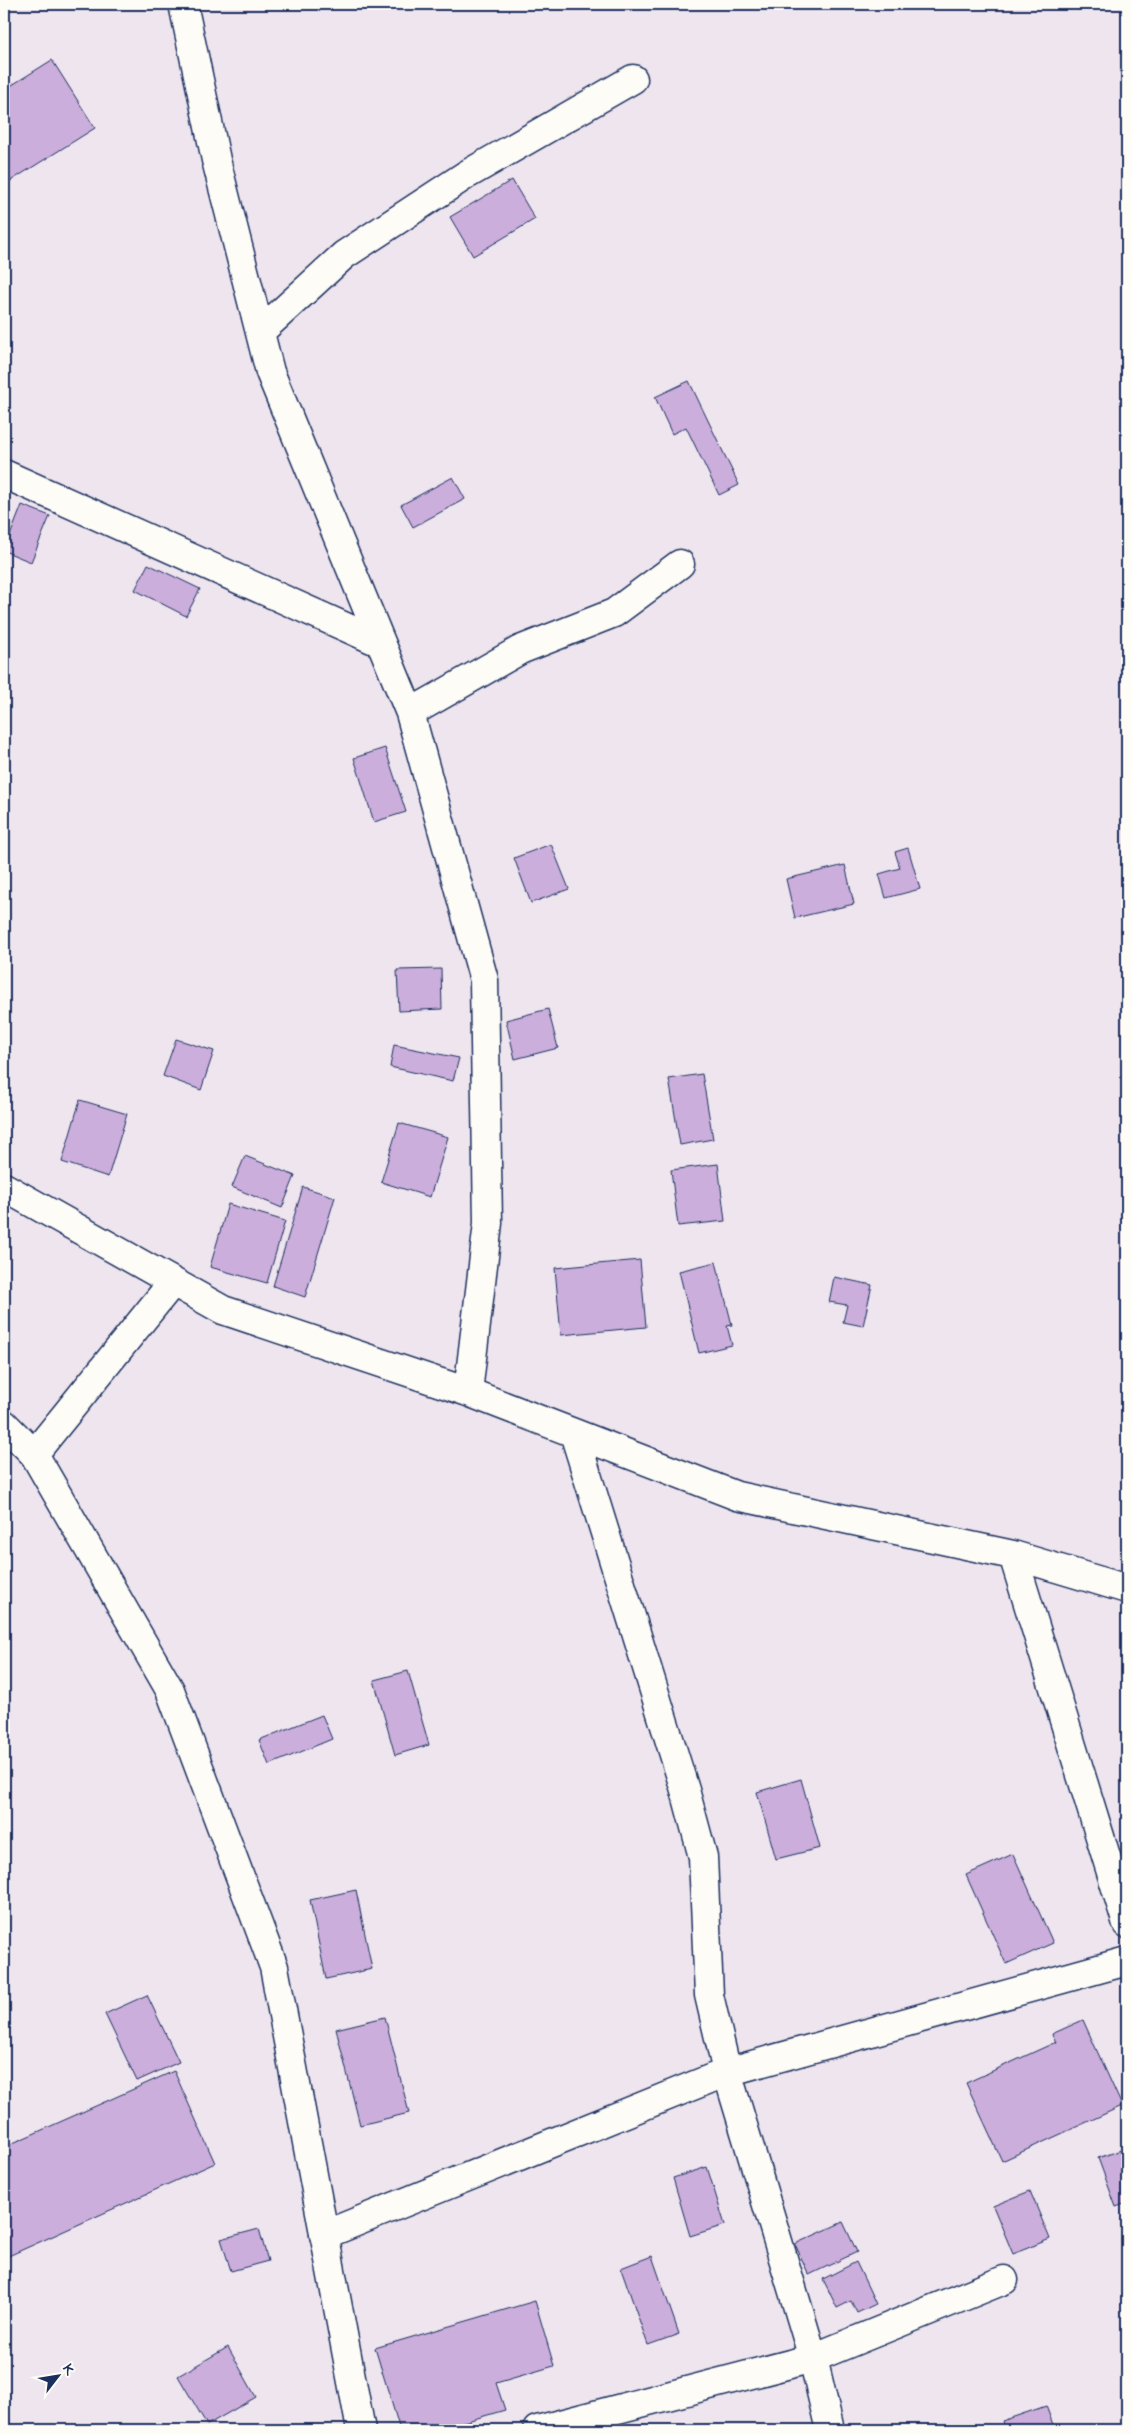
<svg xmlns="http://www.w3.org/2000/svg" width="1131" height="2434" font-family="Mynerve,sans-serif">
<rect width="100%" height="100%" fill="#eee5ef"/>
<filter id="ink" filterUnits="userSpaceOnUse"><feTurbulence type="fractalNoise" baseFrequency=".02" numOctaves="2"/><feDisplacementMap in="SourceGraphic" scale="10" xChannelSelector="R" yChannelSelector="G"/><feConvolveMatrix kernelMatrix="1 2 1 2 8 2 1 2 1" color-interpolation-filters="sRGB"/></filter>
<g filter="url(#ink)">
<!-- building -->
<path fill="#cbaedb" stroke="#1b2f5e" d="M52,60L95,128L4,185V90Z
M512,180L535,219L473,256L450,217Z
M689,381L739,485L719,495L686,427L672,434L655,397Z
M453,477L465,499L413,527L401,505Z
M22,505L50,516L31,562L4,551Z
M148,564L200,589L186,616L135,590Z
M385,748L406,812L374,822L354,758Z
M551,844L569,889L531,903L514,858Z
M908,848L920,889L886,898L879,874L900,868L895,852Z
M845,865L854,904L795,918L786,879Z
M441,969L442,1009L399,1011L397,970Z
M548,1009L558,1048L515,1059L506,1020Z
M176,1039L214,1051L201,1090L163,1076Z
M394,1045L459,1058L453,1081L390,1067Z
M702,1074L713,1139L680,1145L669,1079Z
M80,1100L127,1114L108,1177L62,1162Z
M399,1123L448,1137L430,1197L381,1182Z
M245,1156L295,1176L282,1208L232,1187Z
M718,1164L725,1221L678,1226L671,1170Z
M303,1187L335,1197L305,1297L273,1286Z
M228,1204L285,1221L267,1283L210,1267Z
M640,1260L646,1327L561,1335L555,1268Z
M716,1262L732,1325L727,1326L732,1345L699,1353L679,1271Z
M834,1277L872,1285L863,1326L843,1322L847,1305L829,1302Z
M408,1671L429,1745L395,1755L374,1680Z
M322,1715L332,1739L269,1765L259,1740Z
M801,1779L820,1848L776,1859L757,1792Z
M1013,1854L1053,1943L1006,1964L966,1875Z
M356,1890L372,1969L326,1979L310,1900Z
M147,1995L179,2062L137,2081L105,2014Z
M385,2017L409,2113L360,2125L336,2029Z
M1083,2020L1122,2106L1002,2161L966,2083L1056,2042L1052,2034Z
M174,2071L215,2163L4,2258V2147Z
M1127,2148V2203L1116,2207L1098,2158Z
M707,2167L725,2225L690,2236L673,2178Z
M1030,2191L1050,2239L1013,2254L993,2206Z
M843,2222L857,2252L809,2275L795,2244Z
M259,2229L268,2261L231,2271L221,2239Z
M652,2256L679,2334L648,2345L621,2268Z
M856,2262L876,2304L857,2313L851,2301L837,2308L823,2279Z
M535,2301L554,2366L496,2383L505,2410L436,2430H400L375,2348Z
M228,2347L256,2397L207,2425L178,2376Z
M1046,2406L1055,2430H1005L1002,2421Z"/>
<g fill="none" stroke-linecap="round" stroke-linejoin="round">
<!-- minor casing -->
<g stroke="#1b2f5e" stroke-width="31">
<path id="minor" d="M183,4L216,160L270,372L410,713L484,980L488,1223L468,1392
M260,332L344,255L466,175L633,79
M4,474L381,643
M410,713L520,650L614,613L680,564
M4,1187L223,1310L468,1392L737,1496L1013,1555L1127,1589
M574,1433L685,1790L703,1857L709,1995L727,2072L813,2358L830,2430
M34,1454L173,1282
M1013,1555L1127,1924
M324,2235L727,2072L1127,1961
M537,2430L813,2358L1004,2280"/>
</g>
<!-- secondary casing -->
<g stroke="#1b2f5e" stroke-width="31">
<path id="secondary" d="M4,1424L34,1454L170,1690L274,1967L361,2430"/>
</g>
<!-- minor -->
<use href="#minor" stroke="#fdfcf7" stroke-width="28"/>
<!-- secondary -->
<use href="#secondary" stroke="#fdfcf7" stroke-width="28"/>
</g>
</g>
<!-- margin -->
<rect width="1131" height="2434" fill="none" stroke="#fdfcf7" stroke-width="20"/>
<rect x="10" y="10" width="1111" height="2414" fill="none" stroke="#1b2f5e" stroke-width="2" filter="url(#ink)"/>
<!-- north arrow -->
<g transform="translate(58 2376) rotate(59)" stroke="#fdfcf7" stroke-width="4" paint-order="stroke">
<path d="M0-4L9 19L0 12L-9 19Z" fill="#1b2f5e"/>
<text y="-8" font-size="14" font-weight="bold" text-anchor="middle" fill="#1b2f5e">K</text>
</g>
</svg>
